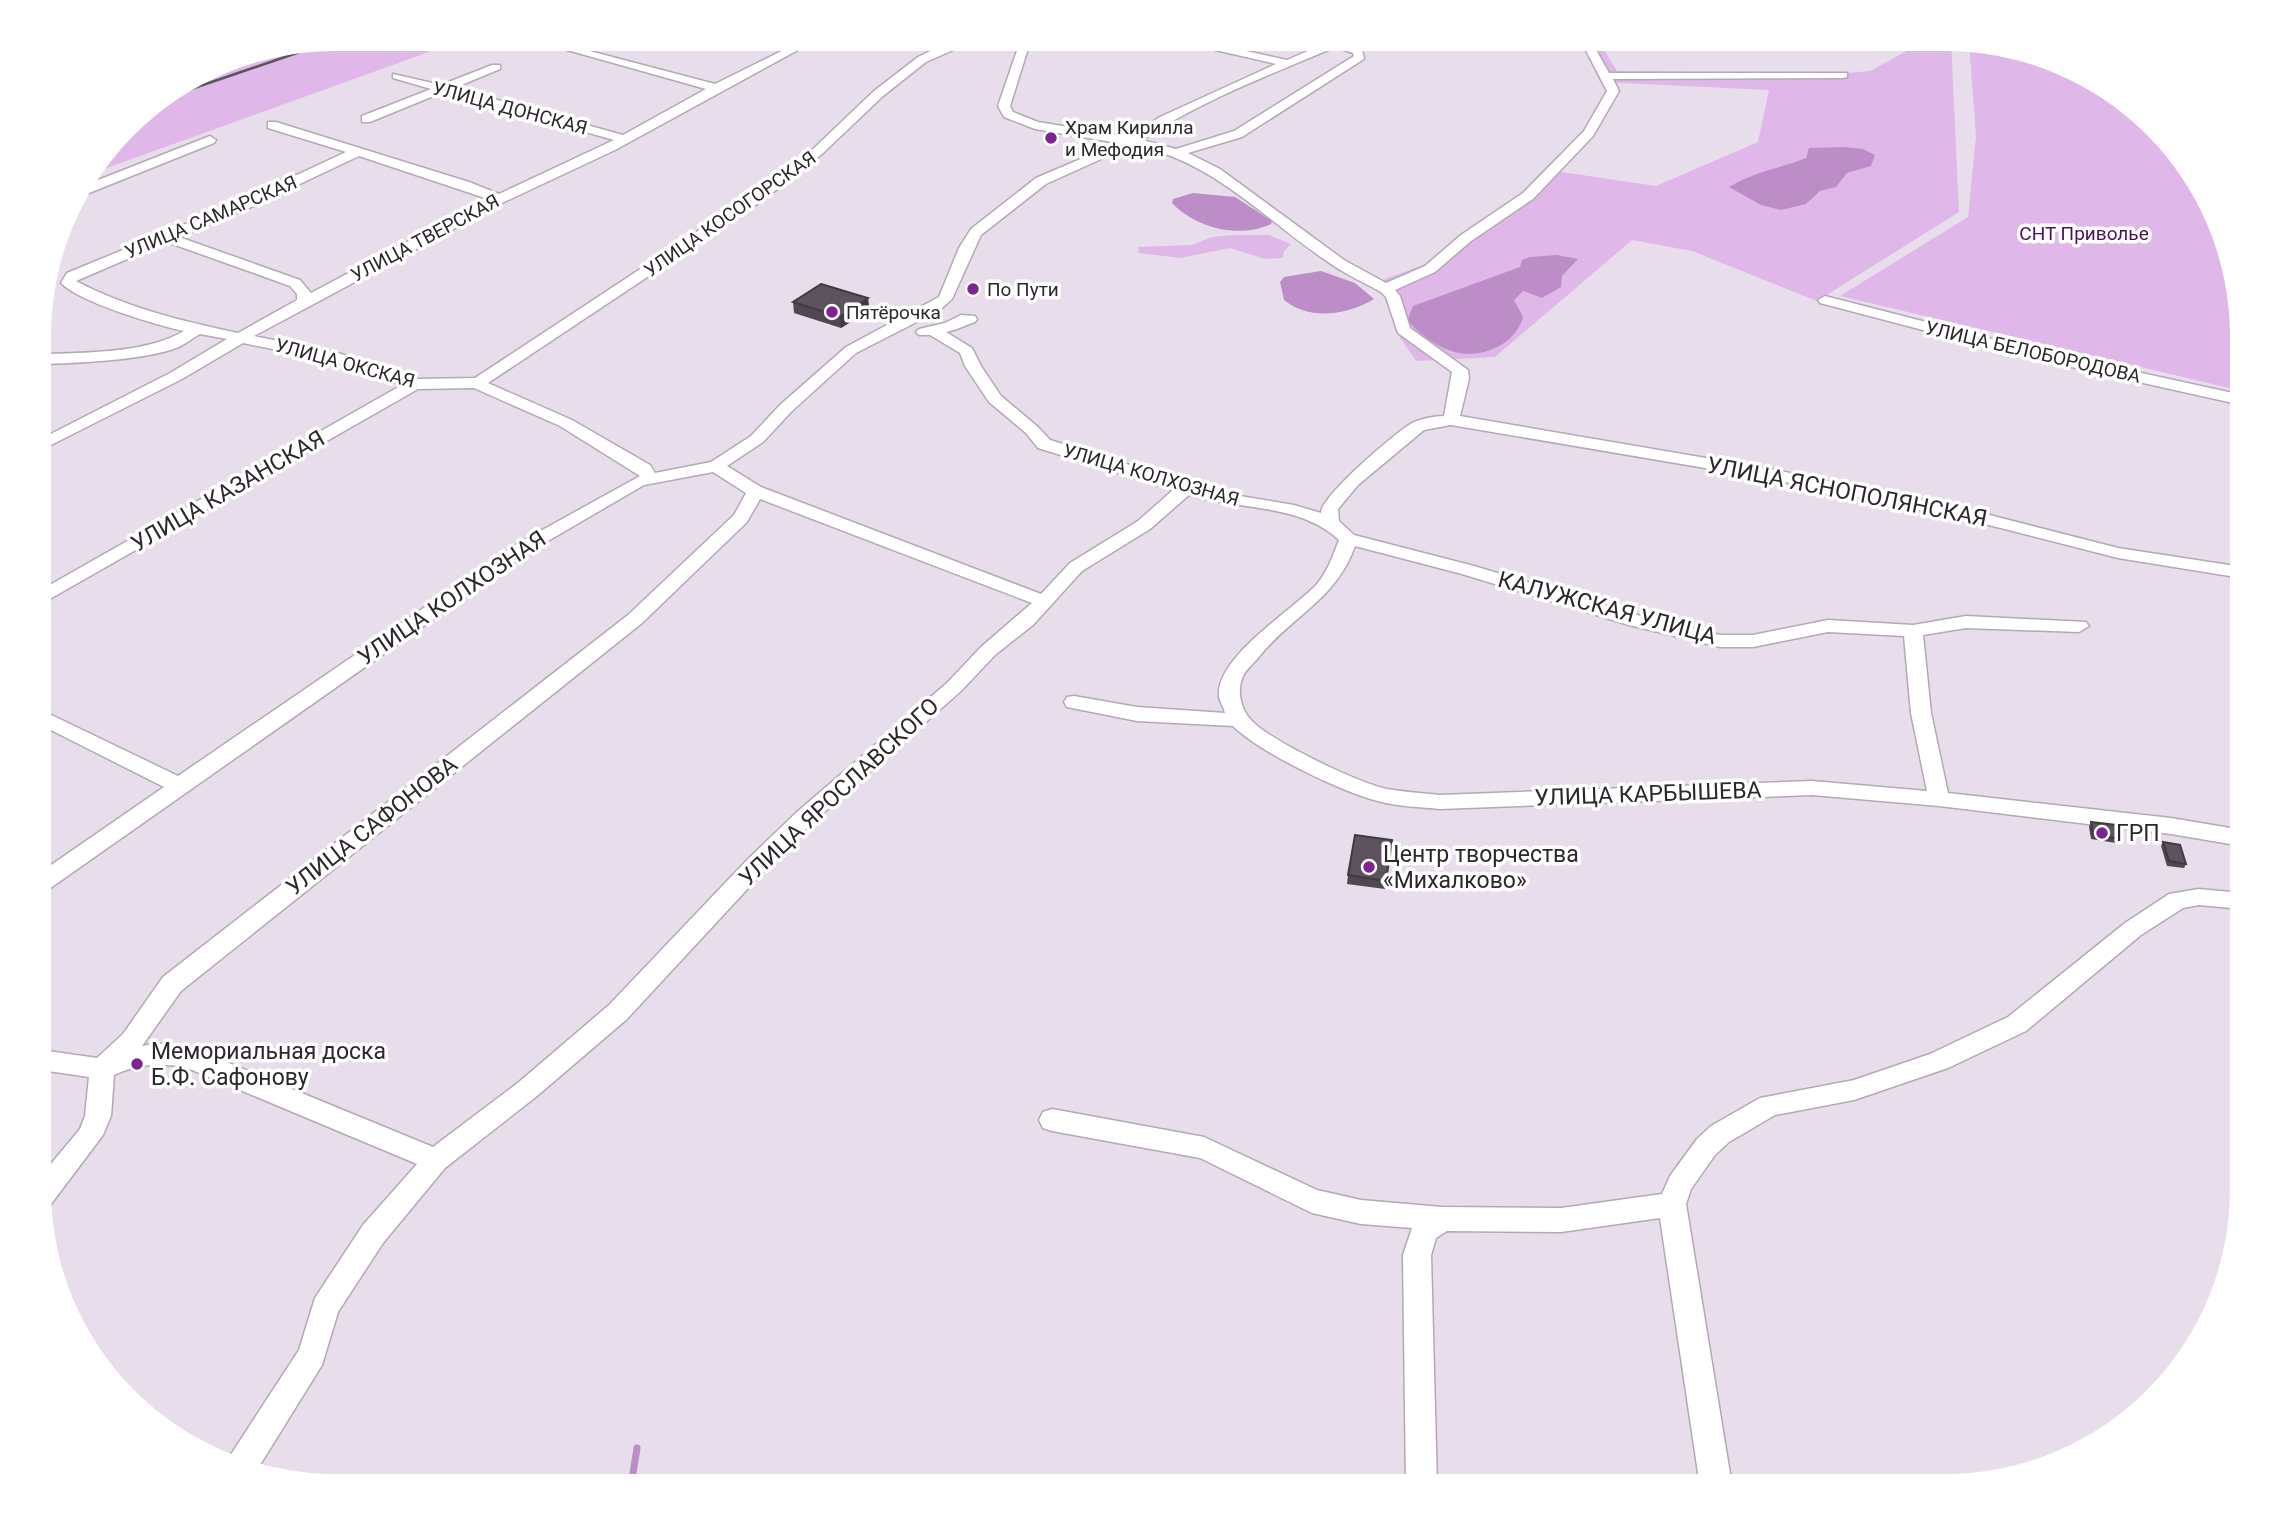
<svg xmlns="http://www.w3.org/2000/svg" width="2281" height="1525" font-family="Roboto,sans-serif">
<rect width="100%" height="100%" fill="#e8ddea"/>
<!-- green -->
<path fill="#e0b7e9" d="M335,39H465L93,173L139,112L222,61Z
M1581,39H1597L1617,71L1835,74L1870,71L1929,39H1951L1959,212L1817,301L1692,251L1632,240L1495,357L1416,361L1397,333L1402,316L1399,295L1374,289L1385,279L1426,264L1522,196L1548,170L1656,186L1758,142L1769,90L1600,82Z
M1969,42L2041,54L2111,89L2203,187L2242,316V391L1840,296L1968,217L1976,136Z
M1234,235H1269L1291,244L1284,251L1283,258L1265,259L1230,248L1180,258L1139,253L1138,247L1192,245L1212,237Z"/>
<!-- water -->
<path fill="#bd8dc7" d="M1844,147L1863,149L1875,155L1871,166L1847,173L1836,187L1820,191L1806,204L1781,210L1761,205L1729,187C1756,171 1778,169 1806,158L1809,148Z
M1193,193L1235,197L1272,221L1271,224C1238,239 1196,228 1172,203L1173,199Z
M1557,255L1578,259L1562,276L1561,287L1542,298L1523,291L1514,300L1523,317C1519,331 1509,342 1495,348C1460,364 1432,345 1407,321L1413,306L1520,267L1522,260L1530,257Z
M1321,271L1355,283L1374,299C1347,315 1310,321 1284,300L1280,282L1284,277Z"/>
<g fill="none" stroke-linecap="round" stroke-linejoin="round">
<!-- stream -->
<path stroke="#bd8dc7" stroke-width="7" d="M631,1486L637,1448"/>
<!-- minor casing -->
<g stroke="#b3a9b5" stroke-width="3">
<path id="minor" d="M528,39H544L715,84L806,39H818L615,150L504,202L254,336L341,354L416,379L475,378L754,194L813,149L874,91L918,57L943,45L963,39H978L926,62L883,96L822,154L763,200L488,383L572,420L650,465L655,473L711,462L751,436L780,405L846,347L939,297L959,248L971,229L1036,178L1118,143L1035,129L1004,117L998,106L1021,39H1031L1010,106L1013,112L1038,122L1129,137L1160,117L1276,64L1176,41L1175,39H1192L1287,60L1335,39H1348L1344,43L1362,49L1364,59L1242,137L1188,153L1220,169L1344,260L1386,283L1425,266L1461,235L1523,193L1584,131L1607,91L1580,39H1590L1609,73H1847V77L1843,78L1613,79L1619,91L1593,136L1533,199L1471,241L1435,272L1395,290L1400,296L1410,328L1468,370L1469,379L1460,416L1776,470L1974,511L2118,548L2242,567V578L2118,558L1973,521L1776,480L1451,425L1424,430L1358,485L1338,509L1339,521L1354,535L1474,566L1641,616L1720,635H1753L1828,620L1913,625L1966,616L2086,622L2089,626L2079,632L1966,628L1923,635L1931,713L1948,793L2171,818L2242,830V846L2171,834L1939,806L1812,795L1440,809C1422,807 1404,807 1386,803C1349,796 1260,753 1233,726L1137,721L1067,707L1064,702L1067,697L1074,696L1137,707L1225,713C1224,708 1220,702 1219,697C1215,657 1292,611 1317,584C1328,571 1333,555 1339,540C1300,503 1237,510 1189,495L1150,529L1082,571L1033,625L995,655L961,691L813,822L764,871L627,1019L537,1096L445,1168L383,1243L338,1312L322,1365L255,1473L240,1471L226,1464L228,1459L299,1350L315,1298L363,1225L417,1164L185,1067C159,1063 138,1064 114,1075L111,1116L103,1135L51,1204L41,1208V1176L80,1129L85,1116L89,1077L41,1070V1050L97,1058L123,1034L163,977L628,615L734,515L746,493L713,472L644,485L529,552L49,889L41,891V872L164,787L41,725V710L178,776L517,544L640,476L560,426L474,388L418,389L41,604V590L402,385L332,361L243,343L182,379L41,450V439L170,373L227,339L200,334C192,338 185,345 176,348C145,360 76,363 41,364V354C83,353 148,353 184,331C156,325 79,302 61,283L67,273L241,201L346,152L268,128V122H276L469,182L499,194L614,140L443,92L370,122H362V116L431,89L393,78V74L441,85L492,65H500V69L454,88L623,135L706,89ZM1335,47L1353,53L1354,56L1234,131L1176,149L1142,140C1202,100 1270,75 1335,47ZM1132,145C1213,159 1268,223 1334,266C1349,276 1365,283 1381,292L1386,297L1398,333L1452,372L1444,416C1434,416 1421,419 1412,423C1396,432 1320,497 1321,513L1294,505L1216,492L1050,440L1038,427L1001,396L981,366L972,348L946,332C957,330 965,325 975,322L977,319L975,316L961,315L945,323L919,329L916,332L919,335H930L960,353L965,366L989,402L1026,433L1038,448L1173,490L1138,521L1070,563L1041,594L761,487L727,466L763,442L792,411L856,353L940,310L952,299L981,235L1046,184ZM359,156L488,199L311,293L300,280L179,237L251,207ZM167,242L290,286L297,294V300L238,333C182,321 127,308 76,281ZM760,499L1032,603L981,647L947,683L797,812L748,859L609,1005L519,1082L433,1147L197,1050L157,1043L142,1046L181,991L642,623L747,522ZM1355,546L1462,574L1629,625L1720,647H1753L1828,632L1904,636L1911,713L1927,791L1812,781L1440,795C1423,793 1404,792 1387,789C1358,783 1268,740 1250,719C1241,708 1237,692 1242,679C1244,671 1253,664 1258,658C1291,616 1336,600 1355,546Z
M210,136L216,140L214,143L84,195H76L83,186Z
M1825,296L2027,348L2242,395V405L2026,357L1820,303L1818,300Z
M2199,889L2242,893V909L2199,905L2183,908L2141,935L2026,1031L1948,1068L1854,1100L1775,1115L1729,1142L1715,1155L1691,1189L1686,1204L1732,1486H1700L1660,1218L1561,1232L1447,1231L1436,1238L1431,1255L1437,1486H1406L1403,1255L1412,1228L1361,1224L1312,1213L1200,1158L1052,1131L1043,1128L1039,1120L1043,1112L1052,1109L1204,1137L1317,1190L1361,1200L1442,1207L1561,1208L1662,1194L1670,1176L1697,1139L1711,1126L1760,1098L1854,1080L1930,1054L2008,1017L2125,923L2169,894Z"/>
</g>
<!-- minor -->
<use href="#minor" fill="#fff" fill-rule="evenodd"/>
<!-- rail -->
<path stroke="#5a555c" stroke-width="2.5" d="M159,100L338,39"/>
</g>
<!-- wall -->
<path fill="#4f4751" d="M868,298L869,310L841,328L794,313L793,302Z
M2091,822L2119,839L2116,843L2091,839L2089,827Z
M1392,840L1385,889L1347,884L1348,875Z
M2163,842L2186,864L2184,868L2167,866L2161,846Z"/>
<!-- shaded-wall -->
<path fill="#403a42" d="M868,298L869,310L841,328L840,317Z"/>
<!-- building -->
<path fill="#5c535e" stroke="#403a42" stroke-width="2" d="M821,284L868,298L840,317L793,302Z
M2091,822L2116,825L2119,839L2093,834Z
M1355,835L1392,840L1386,881L1348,875Z
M2163,842L2180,845L2186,864L2169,861Z"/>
<!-- markers -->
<g fill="#7e2491" stroke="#fff" stroke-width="2.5">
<circle cx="1051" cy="138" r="7"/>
<circle cx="973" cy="289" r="7"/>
<circle cx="832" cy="312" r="7"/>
<circle cx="2102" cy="833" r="7"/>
<circle cx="1369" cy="867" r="7"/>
<circle cx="137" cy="1064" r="7"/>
</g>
<g text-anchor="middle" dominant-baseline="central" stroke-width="7" stroke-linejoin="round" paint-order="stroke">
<!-- far-street labels -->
<g font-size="19" fill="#2b272c" stroke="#fff">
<text transform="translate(510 108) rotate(15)">УЛИЦА ДОНСКАЯ</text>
<text transform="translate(730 214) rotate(-35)">УЛИЦА КОСОГОРСКАЯ</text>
<text transform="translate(211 217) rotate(-23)">УЛИЦА САМАРСКАЯ</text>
<text transform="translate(425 238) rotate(-28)">УЛИЦА ТВЕРСКАЯ</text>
<text transform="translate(2033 352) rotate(13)">УЛИЦА БЕЛОБОРОДОВА</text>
<text transform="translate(345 363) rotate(15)">УЛИЦА ОКСКАЯ</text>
<text transform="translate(1151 475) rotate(16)">УЛИЦА КОЛХОЗНАЯ</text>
</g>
<!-- far-poi labels -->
<g font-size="19" fill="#2b272c" stroke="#fff" text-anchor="start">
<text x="1065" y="127">Храм Кирилла<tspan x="1065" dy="22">и Мефодия</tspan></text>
<text x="987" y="289">По Пути</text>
<text x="846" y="312">Пятёрочка</text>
</g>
<!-- far-park labels -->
<g font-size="19" fill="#4c1058" stroke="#fff">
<text x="2084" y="233">СНТ Приволье</text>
</g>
<!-- street labels -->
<g font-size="23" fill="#2b272c" stroke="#fff">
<text transform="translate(228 491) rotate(-30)">УЛИЦА КАЗАНСКАЯ</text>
<text transform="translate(1847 492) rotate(11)">УЛИЦА ЯСНОПОЛЯНСКАЯ</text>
<text transform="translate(452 598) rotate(-34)">УЛИЦА КОЛХОЗНАЯ</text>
<text transform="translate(1607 608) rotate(15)">КАЛУЖСКАЯ УЛИЦА</text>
<text transform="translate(839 792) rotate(-43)">УЛИЦА ЯРОСЛАВСКОГО</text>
<text transform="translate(1648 794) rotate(-2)">УЛИЦА КАРБЫШЕВА</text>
<text transform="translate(372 826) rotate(-38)">УЛИЦА САФОНОВА</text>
</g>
<!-- poi labels -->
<g font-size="23" fill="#2b272c" stroke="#fff" text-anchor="start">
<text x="2116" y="833">ГРП</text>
<text x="1383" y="854">Центр творчества<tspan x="1383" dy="26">«Михалково»</tspan></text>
<text x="151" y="1051">Мемориальная доска<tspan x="151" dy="26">Б.Ф. Сафонову</tspan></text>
</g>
</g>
<!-- crop -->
<path d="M0 0H2281V1525H0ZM336 51H1945A285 285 0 0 1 2230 336V1189A285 285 0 0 1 1945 1474H336A285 285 0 0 1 51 1189V336A285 285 0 0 1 336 51Z" fill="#fff" fill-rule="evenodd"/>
</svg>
